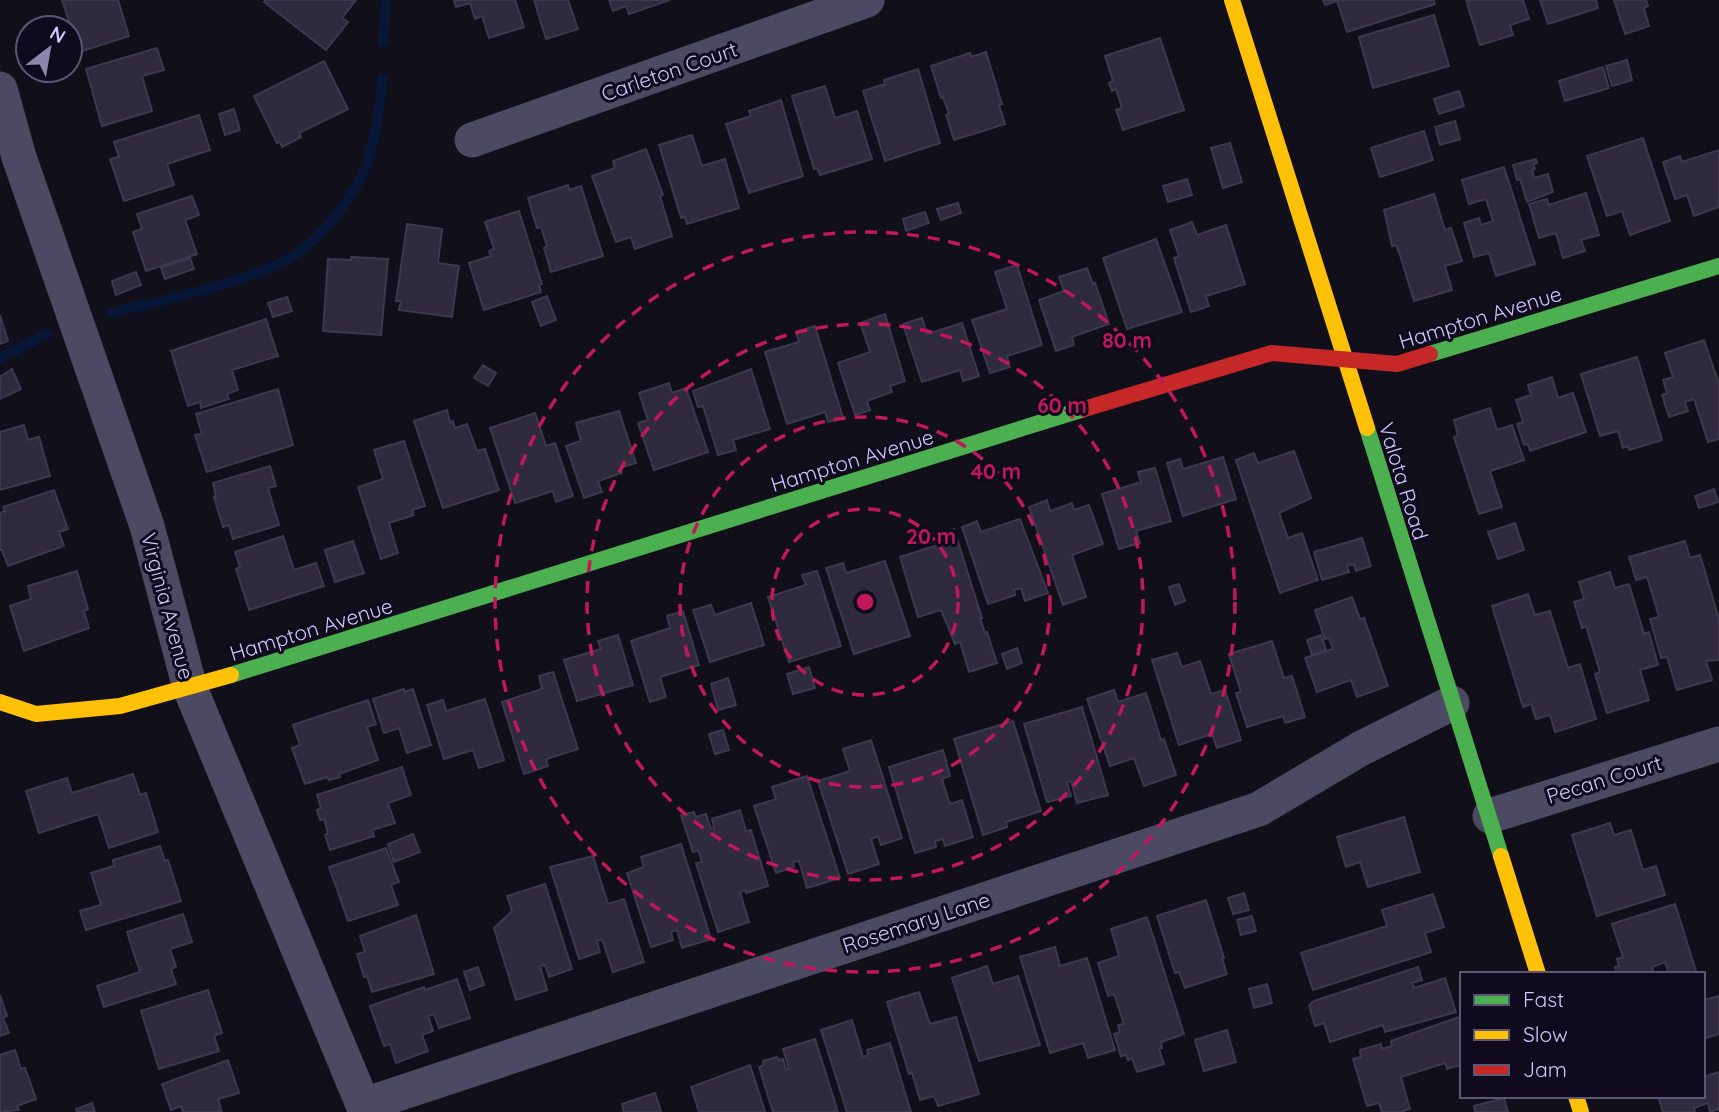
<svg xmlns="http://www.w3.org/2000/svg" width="1719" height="1112" font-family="Quicksand,sans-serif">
<rect width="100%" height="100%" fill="#110f19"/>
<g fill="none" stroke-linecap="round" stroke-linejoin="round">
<!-- stream -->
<path stroke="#081737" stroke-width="10" d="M383,42L386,0
M112,313C165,299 239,285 286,260C321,241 357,195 369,158C377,132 380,105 382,79
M0,358L47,334"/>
</g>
<!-- building -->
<path fill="#2f2b3d" stroke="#3c394f" stroke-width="2" d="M62,0H118L129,36L79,52Z
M266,0H356L342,18L348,22L326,50L264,2Z
M454,0H515L524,27L489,38L482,16L475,19L470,3L456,7Z
M534,0H568L578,29L546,39Z
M609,0H670L629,14L626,6L613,11Z
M1323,0H1434L1435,4L1347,32L1337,1L1325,5Z
M1466,0H1523L1529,19L1510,25L1513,35L1480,45Z
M1540,0H1596L1598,8L1548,24Z
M1614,0H1646L1648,6L1644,8L1649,26L1625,34Z
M1434,15L1449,66L1373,88L1359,37Z
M1160,38L1184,110L1123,130L1116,110L1122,108L1116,89L1112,91L1109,83L1113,81L1105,56Z
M157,48L164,70L142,76L152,111L102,126L86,69Z
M986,52L1002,104L999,105L1005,124L954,140L946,115L949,114L943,97L941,98L931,66L970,53L971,57Z
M1627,60L1632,80L1612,86L1606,66Z
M324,61L348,109L299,133L301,137L282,147L280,142L277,143L254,96Z
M1603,67L1609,88L1565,101L1559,81Z
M918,69L940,143L885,161L863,91L885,84L884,80Z
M825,86L835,118L857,111L872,159L820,175L817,168L814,169L792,96Z
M1459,91L1464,106L1439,114L1434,99Z
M781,100L803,176L749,193L726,124L751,116L749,111Z
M234,109L240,130L225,135L219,114Z
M199,115L210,150L167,164L174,185L124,201L110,159L119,157L114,142Z
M1455,121L1460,139L1440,145L1435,127Z
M1424,131L1433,160L1380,177L1371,148Z
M692,135L702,166L725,159L739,208L687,224L685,217L681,218L659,145Z
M1643,138L1670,221L1630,235L1622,211L1607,216L1587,156Z
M1230,143L1242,182L1223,188L1211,148Z
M646,149L663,195L660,196L672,236L635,249L631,237L616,242L592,176L615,168L613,161Z
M1719,150V207L1694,216L1687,195L1675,199L1663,162L1680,156L1682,162Z
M1536,159L1537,163L1533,164L1535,169L1532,170L1534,178L1548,174L1553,192L1527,202L1520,179L1517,180L1513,165Z
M1504,167L1535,264L1496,276L1489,253L1474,257L1464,223L1479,218L1481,225L1493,221L1486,199L1469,204L1462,180Z
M1187,179L1192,195L1168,202L1163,186Z
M568,185L569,190L581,186L603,256L551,272L544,248L547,246L541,227L537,228L528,198Z
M1586,193L1599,235L1581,240L1585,251L1563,258L1556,233L1539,238L1529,204L1547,199L1549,205Z
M1434,194L1445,230L1451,228L1462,261L1445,266L1452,290L1414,301L1400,255L1396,245L1392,246L1384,210Z
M192,196L199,215L185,220L197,254L146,271L133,232L142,229L137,214Z
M958,203L961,213L941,220L937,209Z
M519,211L542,284L539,285L541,292L484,310L469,263L491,256L489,251L494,249L485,222Z
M925,212L929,223L906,231L903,219Z
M1192,222L1197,235L1226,225L1245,284L1206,296L1209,306L1191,312L1174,258L1179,256L1170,230Z
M407,224L442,229L438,263L459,266L452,317L399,310L401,301H396Z
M1156,239L1182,312L1127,329L1103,258Z
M351,257L388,259L381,335L323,331L328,259L351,260Z
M190,258L194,269L165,279L161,268Z
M1017,265L1042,345L1007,356L1010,367L990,373L972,320L1007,309L995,272Z
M1087,268L1093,284L1095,283L1109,324L1072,337L1074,345L1056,351L1039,300L1064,291L1059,277Z
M136,272L141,285L116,295L112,281Z
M547,296L556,320L541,326L532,302Z
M287,297L292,311L273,317L268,303Z
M885,314L905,381L890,386L892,392L867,401L870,410L855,415L838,363L870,352L860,323Z
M0,315L8,341L0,344Z
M922,318L927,334L962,323L979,376L963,381L960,370L922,382L903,324Z
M266,319L278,356L232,370L238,390L227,394L229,399L201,408L200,402L188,406L171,351Z
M815,326L843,418L828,422L825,412L787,424L765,352L799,342L796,332Z
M1704,340L1719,384V439L1708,442L1694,399L1685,402L1688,411L1669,417L1662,395L1667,393L1663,380L1673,377L1665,353Z
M1637,357L1662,440L1629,450L1628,446L1623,448L1618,431L1600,436L1581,374Z
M483,365L496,373L488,386L474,378Z
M12,369L21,389L0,399V377Z
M751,369L770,429L733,440L736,450L718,455L703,406L698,407L693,391Z
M1552,377L1558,398L1573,393L1586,432L1530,451L1528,444L1524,445L1517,424L1523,422L1516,400L1531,395L1528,385Z
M669,383L672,393L686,388L708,452L654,470L638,423L648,420L639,393Z
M278,389L293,445L207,472L195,435L202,434L196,414Z
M1490,408L1497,430L1512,425L1524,460L1490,471L1502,507L1479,514L1454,437L1458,436L1454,420Z
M447,410L450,422L453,421L455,428L467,424L477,451L485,449L499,490L443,508L414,421Z
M619,411L636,463L620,468L622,473L598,481L602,492L584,498L566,446L581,441L576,423Z
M535,413L546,446L555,443L573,496L556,502L553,491L515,503L490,428Z
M24,425L28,440L39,437L50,476L0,490V432Z
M404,441L425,506L412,510L414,515L389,523L398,553L381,559L358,487L383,479L374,450Z
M1294,451L1311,498L1279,513L1288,538L1302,533L1318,580L1280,593L1236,460L1254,453L1258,463Z
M1223,457L1236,499L1183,516L1167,463L1180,459L1183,469Z
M270,466L276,486L268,488L279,525L233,539L229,525L223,527L214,497L216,496L213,483Z
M1155,468L1171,521L1136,531L1140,543L1119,549L1102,494L1141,482L1138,472Z
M1714,489L1718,502L1699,508L1695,496Z
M54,490L68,529L59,532L64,546L8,566L2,550H0V513L5,511L3,507Z
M1047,500L1050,511L1072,503L1074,510L1089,505L1103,544L1072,555L1086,597L1063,605L1029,507Z
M1020,519L1048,593L1025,601L1021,588L1014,590L1015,595L988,604L962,527L977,521L981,532Z
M1515,523L1524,550L1498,559L1488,532Z
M954,529L982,618H980L985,633L987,632L997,663L969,672L960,642L955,644L941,610L918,617L900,557L941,544L938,534Z
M283,536L294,570L316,563L324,586L249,610L236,569L240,567L235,552Z
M1362,538L1371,566L1356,571L1354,564L1347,566L1349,572L1322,580L1314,552Z
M353,541L364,573L335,582L325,550Z
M1685,541L1690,558L1700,555L1719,619V660L1706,661L1712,680L1677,690L1667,657L1661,658L1650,619L1659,617L1647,577L1636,580L1629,557Z
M885,561L910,636L854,654L826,568L843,563L846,573Z
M77,571L88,609L84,611L89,628L24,651L10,606L31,599L28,586Z
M817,571L841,646L789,662L768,597L806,585L802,575Z
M1610,572L1615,588L1629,584L1644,634L1649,632L1658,665L1640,670L1649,700L1607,713L1595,674L1600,672L1586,626L1582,628L1574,602L1584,599L1579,582Z
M1179,584L1185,601L1175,605L1169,587Z
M1528,594L1535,615L1550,611L1568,668L1580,664L1596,719L1555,732L1550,715L1536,719L1531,704L1523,707L1492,606Z
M1352,597L1360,619L1364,618L1388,686L1357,697L1351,680L1317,692L1305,658L1333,649L1329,638L1325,639L1315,610Z
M751,603L764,645L710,662L693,610L711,605L715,615Z
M683,611L699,665L660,677L666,697L650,702L631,641L670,628L667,616Z
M618,635L633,685L577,701L564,660L601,649L598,641Z
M1321,635L1326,650L1312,655L1307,640Z
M1272,641L1284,678L1292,676L1305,717L1285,723L1283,716L1247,727L1236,693L1241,692L1229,654Z
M1017,648L1022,663L1007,669L1002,654Z
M1177,653L1182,667L1200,661L1211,694L1225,690L1241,740L1217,748L1212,734L1179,745L1152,660Z
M809,667L815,688L793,694L787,674Z
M553,672L578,749L546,759L548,766L524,774L502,702L542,689L539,676Z
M728,678L736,705L718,710L711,684Z
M404,689L405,692L413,689L431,745L407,753L399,728L384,733L373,699Z
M1114,690L1118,702L1146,693L1161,740L1164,739L1176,775L1144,786L1134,758L1110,766L1087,699Z
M485,699L504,760L479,768L473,750L444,759L427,705L443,700L446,711Z
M368,700L376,724L367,727L378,760L339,774L340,777L329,780L327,777L305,784L292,748L300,745L293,725Z
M1082,707L1108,795L1077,803L1071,781L1067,782L1071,796L1047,802L1024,724Z
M1013,721L1041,811L1006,822L1007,827L983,835L954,739Z
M723,730L729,750L715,754L709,734Z
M871,740L902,838L881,845L878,836L871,839L879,864L848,874L818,781L850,771L843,749Z
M943,750L950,776L942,779L950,804L962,800L973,837L945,846L943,839L935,841L936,847L915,853L889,767Z
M402,767L411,795L388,803L395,823L372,830L374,836L330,850L325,835L328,833L324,819L320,820L317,810L321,808L317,795Z
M133,774L140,795L146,793L158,832L109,848L98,814L39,833L26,791L67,778L72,793Z
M807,776L840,878L807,888L799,861L793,862L794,867L776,873L754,806L776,799L772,787Z
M740,810L746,831L751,830L768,886L746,893L745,890L740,892L749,922L718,932L696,863L702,862L698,850L693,852L681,815L694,812L696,817L706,814L711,829L714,828L712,819Z
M1404,817L1420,872L1368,887L1360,862L1346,867L1337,837Z
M1610,823L1614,835L1631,830L1643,870L1656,866L1665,895L1597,916L1572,835Z
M413,834L420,852L394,862L388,844Z
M681,844L711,939L682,948L677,930L671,932L673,940L651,947L627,873L644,867L641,857Z
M160,846L165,861L168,860L181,901L86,930L80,911L101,905L91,873L114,866L113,860Z
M386,848L399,882L391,885L398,905L348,921L329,867Z
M593,856L608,904L624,899L644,962L613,972L602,939L597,941L600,952L579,959L550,867Z
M545,884L572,969L549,977L545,965L540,966L547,990L516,1000L494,928L512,911L507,896Z
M1244,893L1249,910L1233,914L1228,898Z
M1433,894L1444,927L1425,933L1431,952L1313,990L1301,953L1387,926L1382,910Z
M1206,900L1224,958H1222L1227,974L1185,988L1179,972L1175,973L1157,916Z
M1675,904L1697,974H1669L1665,962L1652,967L1654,974H1617L1615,967L1619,966L1617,959L1623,957L1612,924Z
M183,914L192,942L170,949L176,967L171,969L176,984L104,1007L97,986L140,972L127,932Z
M416,915L434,974L372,992L367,976L364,977L357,954L365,952L360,936Z
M1252,916L1256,931L1241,935L1237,920Z
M1147,917L1184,1034L1161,1042L1162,1048L1159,1049L1164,1064L1137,1072L1132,1058L1128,1060L1126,1055L1121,1056L1114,1034L1120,1032L1118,1025L1124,1024L1114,994L1108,996L1098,963L1119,956L1111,929Z
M1055,947L1060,966L1087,958L1115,1050L1088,1058L1083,1043L1050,1053L1020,957Z
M987,966L993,984L1018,976L1040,1045L979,1061L952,978Z
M478,967L484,985L470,990L464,972Z
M1418,967L1422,980L1412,983L1414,988L1445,978L1456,1012L1385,1032L1383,1025L1330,1042L1324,1023L1315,1026L1309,1005L1314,1001Z
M457,979L470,1018L439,1028L434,1014L428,1016L433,1031L422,1035L428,1051L396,1063L390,1044L384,1046L370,1006L424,987L425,990Z
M1267,984L1272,1003L1254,1008L1249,989Z
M208,990L222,1033L214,1036L219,1051L159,1069L141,1011Z
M919,992L930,1024L956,1017L979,1094L938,1106L934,1096L920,1100L912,1073L909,1074L887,1002Z
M0,995L7,1016L3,1018L9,1033L0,1036Z
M1719,996V1034L1703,1039V1000Z
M1462,1016V1069L1460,1065L1447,1069L1445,1063L1401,1077L1410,1109L1400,1112H1382L1379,1103L1367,1106L1353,1059L1361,1057L1360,1050L1381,1044L1382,1049L1392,1046L1391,1041Z
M852,1020L863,1057L868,1055L867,1050L890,1043L911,1112H847L821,1030Z
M1227,1030L1236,1062L1204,1071L1195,1040Z
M815,1039L838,1112H773L759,1067L764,1065L763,1061L777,1057L779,1060L783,1059L786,1070L789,1069L783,1049Z
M15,1050L21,1069L25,1068L36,1099L17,1106L19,1110L0,1112V1055Z
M228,1060L239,1093L218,1099L222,1112H183L181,1106L171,1110L162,1084Z
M750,1065L765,1112H699L691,1087Z
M1719,1072V1111L1718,1109L1710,1112L1708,1103L1694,1108L1695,1112H1663L1658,1096H1703V1077Z
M655,1093L661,1112H624L622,1104Z
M1504,1098L1508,1112H1475L1474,1106Z
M92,1103L95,1112H77L76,1109Z"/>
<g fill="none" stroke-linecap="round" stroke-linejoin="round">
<!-- street -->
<path stroke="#4c4a62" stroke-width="35" d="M0,89L19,157L147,526L190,688L366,1112
M472,140L867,0
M1490,816L1719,744
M364,1105L1259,809L1360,749L1452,703"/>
<!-- fast -->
<path stroke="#4caf50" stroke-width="16" d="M1430,354L1719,266
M1367,428L1501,856
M231,675L1084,409"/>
<!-- slow -->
<path stroke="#ffc107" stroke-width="16" d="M1232,0L1367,428
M0,702L36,714L120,706L231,675
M1501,856L1538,974
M1576,1096L1581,1112"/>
<!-- jam -->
<path stroke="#c62828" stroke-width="16" d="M1084,409L1272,353L1397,364L1430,354"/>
</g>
<!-- distance rings -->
<g fill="none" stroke="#c2185b" stroke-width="3.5" stroke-dasharray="12 9">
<circle cx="865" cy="602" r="93"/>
<circle cx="865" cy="602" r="185"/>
<circle cx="865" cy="602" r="278"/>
<circle cx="865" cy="602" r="370"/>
</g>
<g text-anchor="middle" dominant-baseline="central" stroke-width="6" stroke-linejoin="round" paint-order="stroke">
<!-- street labels -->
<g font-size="21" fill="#cfc7ff" stroke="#0f0b1d">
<text transform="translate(669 71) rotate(-19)">Carleton Court</text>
<text transform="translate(1480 317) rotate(-17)">Hampton Avenue</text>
<text transform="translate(852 460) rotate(-17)">Hampton Avenue</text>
<text transform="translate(1404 481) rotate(73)">Valota Road</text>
<text transform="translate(168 606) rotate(75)">Virginia Avenue</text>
<text transform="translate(311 629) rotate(-17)">Hampton Avenue</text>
<text transform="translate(1604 779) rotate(-17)">Pecan Court</text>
<text transform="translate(916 922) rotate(-18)">Rosemary Lane</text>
</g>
</g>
<circle cx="865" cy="602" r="10" fill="#c2185b" stroke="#0f0b1d" stroke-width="3.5"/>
<g font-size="21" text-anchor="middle" font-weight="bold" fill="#c2185b" stroke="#0f0b1d" stroke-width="6" stroke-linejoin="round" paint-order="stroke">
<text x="1127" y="348">80 m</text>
<text x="1062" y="413">60 m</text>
<text x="996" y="479">40 m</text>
<text x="931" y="544">20 m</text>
</g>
<!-- legend -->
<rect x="1460" y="972" width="245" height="126" fill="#0f0b1d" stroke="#5c5677" stroke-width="2"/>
<rect x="1474" y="995" width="35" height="10" fill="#4caf50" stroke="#5c5677" stroke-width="2"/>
<text x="1523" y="1007" font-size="21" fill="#cfc7ff">Fast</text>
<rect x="1474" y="1030" width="35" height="10" fill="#ffc107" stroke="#5c5677" stroke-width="2"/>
<text x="1523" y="1042" font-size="21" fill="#cfc7ff">Slow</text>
<rect x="1474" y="1065" width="35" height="10" fill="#c62828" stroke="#5c5677" stroke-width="2"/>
<text x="1523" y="1077" font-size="21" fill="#cfc7ff">Jam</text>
<!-- north arrow -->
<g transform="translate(49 49) rotate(31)"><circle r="33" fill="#0f0b1d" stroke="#5c5677" stroke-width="2"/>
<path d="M0-5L12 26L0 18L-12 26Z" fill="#8c87ae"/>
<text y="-10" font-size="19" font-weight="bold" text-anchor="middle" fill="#cfc7ff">N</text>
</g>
</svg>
